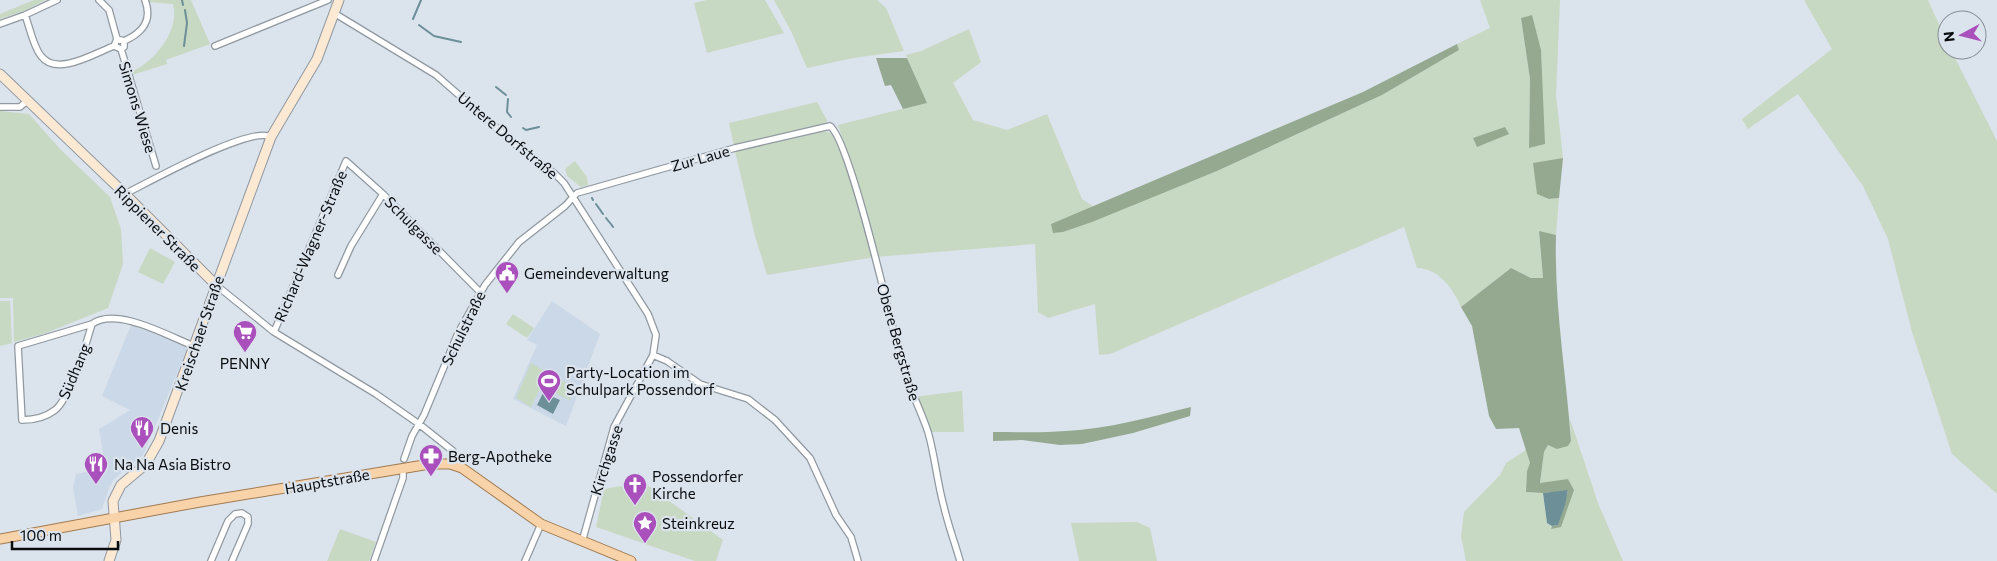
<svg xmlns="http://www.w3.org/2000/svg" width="1997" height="561" font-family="Commissioner,sans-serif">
<rect width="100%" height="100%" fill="#dbe3ec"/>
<!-- built -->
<path fill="#cbd8e7" d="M552,301L600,334L566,426L513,399L537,345L527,340Z
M131,325L188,347L143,455L114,479L109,488L102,509L78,516L73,487L76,474L96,470L95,460L104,459L99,429L130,410L102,396Z"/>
<!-- green -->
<path fill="#c7d9c2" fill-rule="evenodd" d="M34,0H45L24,11L0,19V14Z
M147,0H191L210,44L166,60L167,64L132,75L131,72C154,62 180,32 173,4L148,2Z
M707,0H765L784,33L707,53L694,3Z
M774,0H877L886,8L904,51L853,58L807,68L791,31Z
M1480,0H1560L1556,95L1563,158L1533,164L1549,199L1559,198L1556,235L1539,232L1543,278H1531L1511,268L1461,307C1453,288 1438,268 1417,268L1404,227L1110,354L1099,355L1095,304L1048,318L1038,312L1035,244L875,257L767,275L755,236L735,151L821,131L832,133L848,171L859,212H864L852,168L838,125L926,103L906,55L921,51L969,29L981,62L953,83L973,120L1007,130L1047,114L1082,199L1094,207L1051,224L1063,232L1217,171L1382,95L1459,50L1457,44L1490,28ZM1521,18L1541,50L1542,83L1529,147L1530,79Z
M1804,0H1928L1947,42V50H1951L1997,141V494L1952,454L1912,332L1888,239L1863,186L1798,94L1748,129L1742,119L1832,49Z
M817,102L827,120L826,125L734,146L729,123Z
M0,111L29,114L61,150L110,197L121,229L123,264L108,308L46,333L14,342L13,298H0Z
M575,161L587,177L588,185L581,187L567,176L565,169Z
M150,248L175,262L163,284L138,272Z
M0,301H10L12,343L0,346Z
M513,314L534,328L527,338L506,324Z
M531,363L575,388L570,400L541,387L531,407L516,398Z
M962,391L964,432H928L913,397Z
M1570,419L1598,503L1623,561H1466L1461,536L1464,512L1500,475L1506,463L1526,450L1530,464L1527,471L1526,492L1543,493L1547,523L1552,526L1551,529L1560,524L1574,490L1568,479L1540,484L1544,452L1548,445L1571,441Z
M643,482L723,540L716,561H695L596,527L604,489Z
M1137,522L1150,528L1157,561H1079L1071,523Z
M340,529L376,542L369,561H327Z"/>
<!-- forest -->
<path fill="#95a990" d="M1532,15L1541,50L1545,144L1529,148L1530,79L1521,18Z
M1457,44L1459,50L1382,95L1217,171L1092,222L1063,232L1053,233L1051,224L1363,92Z
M876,58H907L927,103L903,109L891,85L885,86Z
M1505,127L1509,134L1477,147L1473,138Z
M1563,158L1559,198L1549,199L1537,194L1533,163Z
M1539,231L1556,235C1554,305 1566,372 1571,441L1568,446L1557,449L1548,445L1544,452L1540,483L1568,479L1574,490L1561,527L1551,529L1552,526L1558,525L1568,491L1543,493L1526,492L1527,471L1530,463L1519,428L1496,429L1489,416L1472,326L1461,307L1511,268L1531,278H1543Z
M1191,407L1190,416L1133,433L1082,444L1060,445L1022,440L993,441V432C1017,432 1042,433 1066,431C1108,429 1150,417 1191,407Z"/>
<!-- water -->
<path fill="#6c8f98" d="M543,393L560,400L553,414L537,405Z
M1568,490L1565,505L1558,525L1552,526L1547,523L1543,493Z"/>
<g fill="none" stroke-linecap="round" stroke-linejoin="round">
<!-- stream -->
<path stroke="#6c8f98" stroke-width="2" d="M182,0L183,5
M413,19L421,0
M419,25L434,36L461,42
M184,46L187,23L185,10
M496,87L506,95
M508,99L507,112L511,117
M523,128L526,130L539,127
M592,198L593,200
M596,204L603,214
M606,218L610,223
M611,224L613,227"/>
<!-- street casing -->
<g stroke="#9098a0" stroke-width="8">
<path id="street" d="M99,0L109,10L117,39
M334,13L436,75L524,152L554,173L564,183L648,314L656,335L653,355L614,427L582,542
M25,15C30,28 33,46 41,56C57,77 95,53 114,46L117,39L124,41V47L121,49L114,46
M0,24L25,15L57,0
M124,41C142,33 153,21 145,0
M215,46L328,0
M121,49L156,166
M0,107H20L28,100
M125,194C149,182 251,125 271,137
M338,275L351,246L383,194
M216,285L274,332L376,394L419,424L453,451
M92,324C87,342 69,400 55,410C46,417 33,420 22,420L18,346L92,324C117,306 170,337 196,347
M274,332L346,161L383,194L480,292
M653,355L667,361L700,384L748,399L775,420L810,458L836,515L851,537L858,561
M404,459L412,436L424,415L458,333L485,285L519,242L565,206L577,193L735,148L830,126C850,140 892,326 901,361C908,386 920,408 928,432C935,456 937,482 944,507C948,525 955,543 960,561
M211,561L228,521L235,514L242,513L248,517V524L232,561
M374,561L403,478V468
M525,561L541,524"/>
</g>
<!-- secondary casing -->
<g stroke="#9098a0" stroke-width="11">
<path id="secondary" d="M0,74L125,194L216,285
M109,561L116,540L113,501L121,485L146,464L159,441L271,137L317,59L339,0"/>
</g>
<!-- primary casing -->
<g stroke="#a27a4f" stroke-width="11">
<path id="primary" d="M0,539L200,502L430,464H450L462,468L541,524L631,561"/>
</g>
<!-- street -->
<use href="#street" stroke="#fff" stroke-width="5.5"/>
<!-- secondary -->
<use href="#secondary" stroke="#fce9d4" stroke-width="9"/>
<!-- primary -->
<use href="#primary" stroke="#f8d3aa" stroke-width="9"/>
</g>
<!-- icons -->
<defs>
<g id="civic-pin" transform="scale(1.25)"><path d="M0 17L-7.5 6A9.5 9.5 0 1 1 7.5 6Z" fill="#aa50bc" stroke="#dbe3ec"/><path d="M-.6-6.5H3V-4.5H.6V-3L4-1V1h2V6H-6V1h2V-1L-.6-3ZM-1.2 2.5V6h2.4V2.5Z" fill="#fff"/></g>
<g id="supermarket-pin" transform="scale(1.25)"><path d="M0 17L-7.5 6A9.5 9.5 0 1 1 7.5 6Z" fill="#aa50bc" stroke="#dbe3ec"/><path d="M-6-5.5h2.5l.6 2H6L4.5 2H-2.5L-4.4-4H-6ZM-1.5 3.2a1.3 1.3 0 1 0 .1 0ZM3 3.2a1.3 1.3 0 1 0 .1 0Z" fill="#fff"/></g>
<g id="stadium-pin" transform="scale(1.25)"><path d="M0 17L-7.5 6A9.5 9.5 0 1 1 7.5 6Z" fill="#aa50bc" stroke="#dbe3ec"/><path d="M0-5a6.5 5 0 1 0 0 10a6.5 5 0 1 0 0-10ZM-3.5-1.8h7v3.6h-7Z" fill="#fff"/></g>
<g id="restaurant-pin" transform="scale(1.25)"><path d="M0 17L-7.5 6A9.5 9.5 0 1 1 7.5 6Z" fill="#aa50bc" stroke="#dbe3ec"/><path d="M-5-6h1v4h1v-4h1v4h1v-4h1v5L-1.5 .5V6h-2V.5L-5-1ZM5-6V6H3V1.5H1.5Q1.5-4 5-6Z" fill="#fff"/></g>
<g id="pharmacy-pin" transform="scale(1.25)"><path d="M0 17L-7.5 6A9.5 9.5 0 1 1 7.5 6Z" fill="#aa50bc" stroke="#dbe3ec"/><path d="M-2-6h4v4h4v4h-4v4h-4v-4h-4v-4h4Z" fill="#fff"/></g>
<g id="church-pin" transform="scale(1.25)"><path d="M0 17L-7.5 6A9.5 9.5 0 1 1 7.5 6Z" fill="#aa50bc" stroke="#dbe3ec"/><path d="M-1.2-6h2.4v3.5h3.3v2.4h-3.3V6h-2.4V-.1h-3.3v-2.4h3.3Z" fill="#fff"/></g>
<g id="sight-pin" transform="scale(1.25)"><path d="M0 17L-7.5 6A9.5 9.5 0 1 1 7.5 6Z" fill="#aa50bc" stroke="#dbe3ec"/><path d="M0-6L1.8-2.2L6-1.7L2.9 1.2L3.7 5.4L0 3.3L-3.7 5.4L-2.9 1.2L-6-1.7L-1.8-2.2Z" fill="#fff"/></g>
</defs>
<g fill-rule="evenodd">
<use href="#civic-pin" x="507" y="273"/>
<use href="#supermarket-pin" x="245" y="332"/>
<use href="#stadium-pin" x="549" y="381"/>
<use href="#restaurant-pin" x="142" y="428"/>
<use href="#pharmacy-pin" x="431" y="456"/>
<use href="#restaurant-pin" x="96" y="464"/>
<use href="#church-pin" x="635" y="485"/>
<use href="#sight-pin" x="645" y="523"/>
</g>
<g text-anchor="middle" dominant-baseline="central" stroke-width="4.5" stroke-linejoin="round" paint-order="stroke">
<!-- street labels -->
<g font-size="15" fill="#090c0f" stroke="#dbe3ec">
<text transform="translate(138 107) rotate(73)">Simons Wiese</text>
<text transform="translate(508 135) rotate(40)">Untere Dorfstraße</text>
<text transform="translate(700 158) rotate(-16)">Zur Laue</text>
<text transform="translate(414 225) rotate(45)">Schulgasse</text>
<text transform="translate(158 228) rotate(45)">Rippiener Straße</text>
<text transform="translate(310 246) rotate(-67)">Richard-Wagner-Straße</text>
<text transform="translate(463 328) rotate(-64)">Schulstraße</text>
<text transform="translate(199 333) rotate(-71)">Kreischaer Straße</text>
<text transform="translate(899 342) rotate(74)">Obere Bergstraße</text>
<text transform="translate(74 371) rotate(-67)">Südhang</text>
<text transform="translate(606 460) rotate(-72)">Kirchgasse</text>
<text transform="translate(327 481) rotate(-10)">Hauptstraße</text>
</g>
<!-- poi labels -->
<g font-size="15" fill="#090c0f" stroke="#dbe3ec" text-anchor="start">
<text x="524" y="273">Gemeindeverwaltung</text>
<text x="245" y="363" text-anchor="middle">PENNY</text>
<text x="566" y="372">Party-Location im<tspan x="566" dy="17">Schulpark Possendorf</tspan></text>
<text x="160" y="428">Denis</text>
<text x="448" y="456">Berg-Apotheke</text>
<text x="114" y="464">Na Na Asia Bistro</text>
<text x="652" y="476">Possendorfer<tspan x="652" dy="17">Kirche</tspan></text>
<text x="662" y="523">Steinkreuz</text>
</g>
</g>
<!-- north arrow -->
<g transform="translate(1962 35) rotate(263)"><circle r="24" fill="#dbe3ec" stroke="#878d94"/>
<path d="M0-4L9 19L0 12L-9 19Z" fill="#aa50bc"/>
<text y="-8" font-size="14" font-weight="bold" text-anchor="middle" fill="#090c0f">N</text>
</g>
<!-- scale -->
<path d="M12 541v8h106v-8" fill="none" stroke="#090c0f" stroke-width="2.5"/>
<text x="20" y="541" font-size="15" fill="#090c0f" stroke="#dbe3ec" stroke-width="4" paint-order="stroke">100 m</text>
</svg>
